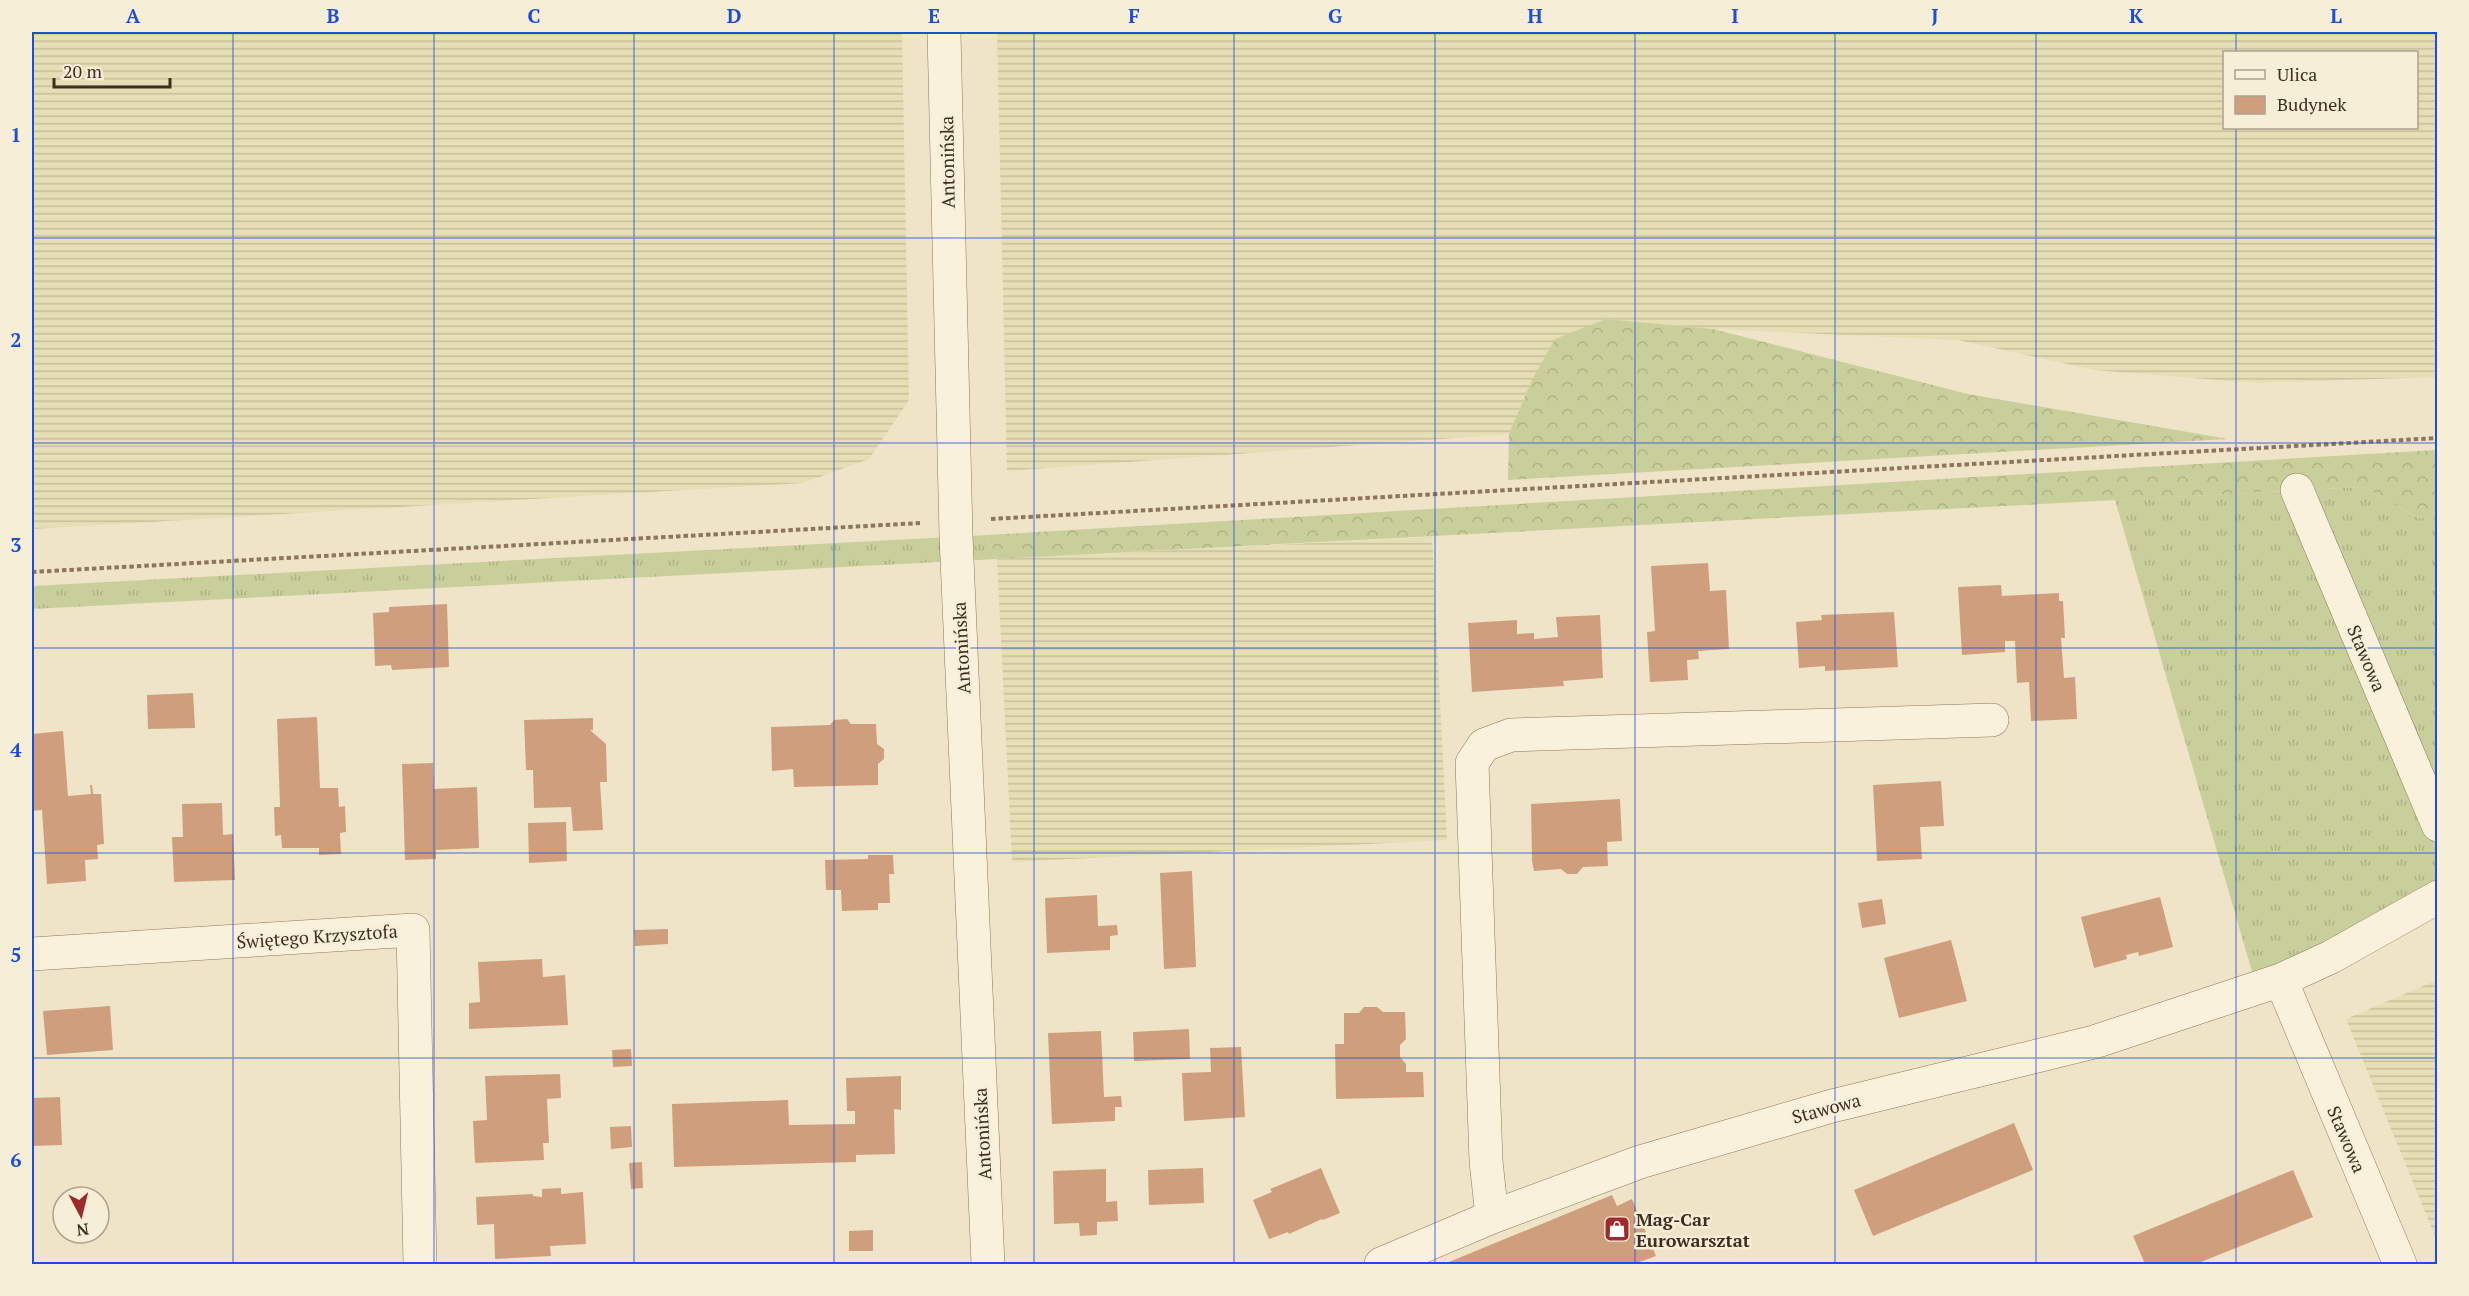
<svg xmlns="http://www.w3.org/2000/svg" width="2469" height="1296" font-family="'PT Serif',serif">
<defs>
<pattern id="farmland-rules" width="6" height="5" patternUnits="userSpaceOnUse" patternTransform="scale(1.5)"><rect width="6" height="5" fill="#e6deb5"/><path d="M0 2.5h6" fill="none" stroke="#c6bf9b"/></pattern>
<pattern id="grass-tufts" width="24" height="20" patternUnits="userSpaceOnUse" patternTransform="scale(1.5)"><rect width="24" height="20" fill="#c9cf9b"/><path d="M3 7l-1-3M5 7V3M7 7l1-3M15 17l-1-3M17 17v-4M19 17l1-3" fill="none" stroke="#aeb285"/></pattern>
<pattern id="forest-crowns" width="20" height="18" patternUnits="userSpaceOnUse" patternTransform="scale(1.5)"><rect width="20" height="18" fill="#c9cf9b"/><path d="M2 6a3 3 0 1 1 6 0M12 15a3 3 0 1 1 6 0" fill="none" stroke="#aeb285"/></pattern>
</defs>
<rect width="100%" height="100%" fill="#f0e4c8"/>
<!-- farmland -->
<path fill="url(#farmland-rules)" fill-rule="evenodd" d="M32,32H902L909,400L869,459L803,483L32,529Z
M997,32H2437V377L2255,383L2094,370L1958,340L1713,329L1606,319L1532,380L1509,434L1007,471ZM2224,52H2416V128H2224Z
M1432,537L1447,840L1012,862L997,559Z
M2437,980V1241L2346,1019Z"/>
<!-- grass -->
<path fill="url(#grass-tufts)" d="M2364,487L2416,517L2437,520V897L2257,989L2115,500Z
M987,535L997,559L32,609V586Z"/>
<!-- forest -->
<path fill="url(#forest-crowns)" d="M1606,319L1713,329L1968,394L2228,439L1508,480L1509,434L1532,380L1555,339Z
M2437,450V520L2416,517L2364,487L997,559L987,535Z"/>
<!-- building -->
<path fill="#cf9f7d" d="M1708,563L1710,591L1726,590L1729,649L1698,651L1699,659L1687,660L1688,680L1650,682L1647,632L1655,631L1651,566Z
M2001,585L2002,596L2059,593V601H2063L2065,638H2061L2064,678L2075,677L2077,719L2031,721L2029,682L2017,683L2015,641H2005V652L1962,655L1958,587Z
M447,604L449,667L392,670L391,665L375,666L373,613L389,612V607Z
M1894,612L1898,667L1825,671V666L1799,668L1796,622L1822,620L1821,615Z
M1600,615L1603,678L1563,681L1564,686L1472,692L1468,623L1517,620V634L1534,633V639L1558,637L1556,617Z
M193,693L195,728L148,729L147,695Z
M317,717L320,788H338L339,807L345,806L346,832L340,833L341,854L319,855V848H282L281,835L275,836L274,807H280L277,719Z
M593,718V730H590L606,744L607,782H600L603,830L573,831L571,807L534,808L533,770H526L524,720Z
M847,719L851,724H876L877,744L884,749V759L878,764V785L794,787L793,769L772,771L771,727L830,725L834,720Z
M63,731L68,796L91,794L90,785H92L93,794H101L104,844L97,845L98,859L85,860L86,881L47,884L42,810L32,811V734Z
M433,763L434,789L477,787L479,848L436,850V859L405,860L402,764Z
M1941,781L1944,826L1920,827L1922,859L1877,861L1873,785Z
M1620,799L1622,841L1607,842L1608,866L1583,867L1577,874H1567L1561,869L1534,871L1532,861L1531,804Z
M222,803L223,835L233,834L235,880L174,882L172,837H183L182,804Z
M566,822L567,861L529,863L528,823Z
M868,855H893L894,874H889L890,903H878V910L842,911L841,890H826L825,860L868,859Z
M1192,871L1196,967L1164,969L1160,873Z
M1097,895L1098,926L1117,925L1118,935L1110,936V950L1047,953L1045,898Z
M2160,897L2173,947L2139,956L2138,952L2126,955L2127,959L2094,968L2081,917Z
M1882,899L1886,924L1862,928L1858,903Z
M668,929V944L635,946L634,930Z
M1951,940L1967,1001L1899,1018L1884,958Z
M542,959L543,977L565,975L568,1025L469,1029V1003L480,1002L478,962Z
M110,1006L113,1050L47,1055L43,1011Z
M1364,1007H1377L1383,1012H1405L1406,1039L1400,1045V1057L1406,1064V1072H1423L1424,1097L1336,1099L1335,1044H1344V1013H1359Z
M1189,1029L1190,1059L1134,1061L1133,1032Z
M1101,1031L1104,1097L1121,1096L1122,1107H1115V1121L1052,1124L1048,1033Z
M1241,1047L1245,1117L1184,1121L1182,1073L1211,1072L1210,1048Z
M631,1049L632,1066L613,1067L612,1050Z
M560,1074L561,1098L547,1099L549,1143H543L544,1160L475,1163L473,1121L487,1120L485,1076Z
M901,1076V1110L894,1109L895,1154L856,1155V1162L674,1167L672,1104L788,1100L789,1125L855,1124V1111H847L846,1078Z
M60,1097L62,1145L32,1146V1098Z
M2014,1123L2033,1170L1873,1236L1854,1190Z
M631,1126L632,1147L611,1149L610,1127Z
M642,1162L643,1188L631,1189L629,1163Z
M1203,1168L1204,1203L1149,1205L1148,1170Z
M1321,1168L1340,1213L1323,1220L1322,1219L1289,1234L1288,1232L1269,1239L1253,1200L1272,1192L1270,1189Z
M1106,1169V1202L1117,1201L1118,1221L1097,1222V1235L1080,1236L1079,1223L1054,1224L1053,1171Z
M2293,1170L2313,1217L2196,1264H2145L2133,1236Z
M561,1188V1194L583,1192L586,1244L550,1246L551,1256L495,1259L494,1224L477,1225L476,1197L533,1194V1196L542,1197V1189Z
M1612,1195L1617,1206L1632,1199L1656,1256L1634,1264H1444Z
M873,1230V1251H849V1231Z"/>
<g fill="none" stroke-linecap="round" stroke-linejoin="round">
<!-- street casing -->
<g stroke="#8d765c" stroke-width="34">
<path id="street" d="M944,32L956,536L988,1264
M2297,490L2438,825
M32,954L413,930L420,1264
M2281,980L2400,1264
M1492,1217L1486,1161L1472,763L1484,745L1511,735L1992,720
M1381,1264L1492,1217L1640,1162L1832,1106L2094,1042L2281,980L2331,957L2438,897"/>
</g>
<!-- path -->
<path stroke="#8d765c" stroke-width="4" stroke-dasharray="4.5 3" stroke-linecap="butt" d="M991,519L2438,438
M32,572L920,523"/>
<!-- street -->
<use href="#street" stroke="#faf1dc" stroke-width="33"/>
</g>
<!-- grid -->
<path fill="none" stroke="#1d4ed8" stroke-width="1.5" stroke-opacity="0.55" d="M233,32V1264M434,32V1264M634,32V1264M834,32V1264M1034,32V1264M1234,32V1264M1435,32V1264M1635,32V1264M1835,32V1264M2036,32V1264M2236,32V52M2236,128V1264M32,238H2438M32,443H2438M32,648H2438M32,853H2438M32,1058H2438"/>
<!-- icons -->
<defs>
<g id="shop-square" transform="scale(1.35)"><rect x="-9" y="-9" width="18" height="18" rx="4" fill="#9e2a2b" stroke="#f7eed8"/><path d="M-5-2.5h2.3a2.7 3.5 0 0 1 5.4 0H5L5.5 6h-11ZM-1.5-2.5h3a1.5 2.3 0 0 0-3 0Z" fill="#fff"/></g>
</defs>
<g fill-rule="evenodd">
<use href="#shop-square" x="1617" y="1229"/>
</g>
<g text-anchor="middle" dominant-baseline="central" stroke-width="5" stroke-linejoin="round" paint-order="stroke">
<!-- street labels -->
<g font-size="18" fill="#3d2e20" stroke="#f7eed8">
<text transform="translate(947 162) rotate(-91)">Antonińska</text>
<text transform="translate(961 648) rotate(-93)">Antonińska</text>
<text transform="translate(2367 658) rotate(67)">Stawowa</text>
<text transform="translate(317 936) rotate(-4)">Świętego Krzysztofa</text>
<text transform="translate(1826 1108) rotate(-15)">Stawowa</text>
<text transform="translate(982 1134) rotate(-93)">Antonińska</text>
<text transform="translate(2347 1139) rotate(67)">Stawowa</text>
</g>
<!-- poi labels -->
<g font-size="18" font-weight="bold" fill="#3d2e20" stroke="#f7eed8" text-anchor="start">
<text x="1636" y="1219">Mag-Car<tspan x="1636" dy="21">Eurowarsztat</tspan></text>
</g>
</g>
<!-- border -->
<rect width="2469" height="1296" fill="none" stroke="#f7eed8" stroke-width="66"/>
<!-- legend -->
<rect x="2223" y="51" width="195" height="78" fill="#f7eed8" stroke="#ada18e" stroke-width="1.5"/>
<rect x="2235" y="70" width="30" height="9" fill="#faf1dc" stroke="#ada18e" stroke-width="1.5"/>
<text x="2277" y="81" font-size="18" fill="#3d2e20">Ulica</text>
<rect x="2235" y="96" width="30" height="18" fill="#cf9f7d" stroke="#ada18e" stroke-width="1.5"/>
<text x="2277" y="111" font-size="18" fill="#3d2e20">Budynek</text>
<!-- north arrow -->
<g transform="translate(81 1215) rotate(173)"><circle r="28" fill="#f7eed8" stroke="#ada18e" stroke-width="1.5"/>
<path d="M0-4.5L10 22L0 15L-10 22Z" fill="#9e2a2b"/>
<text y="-9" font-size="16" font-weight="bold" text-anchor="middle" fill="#3d2e20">N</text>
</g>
<!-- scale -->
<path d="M54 78v9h116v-9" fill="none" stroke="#3d2e20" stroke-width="3"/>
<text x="63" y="78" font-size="18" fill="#3d2e20" stroke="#f7eed8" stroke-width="4.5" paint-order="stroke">20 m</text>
<rect x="33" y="33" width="2403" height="1230" fill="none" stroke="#1d4ed8" stroke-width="2"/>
<g font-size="20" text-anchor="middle" font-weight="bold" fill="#1d4ed8">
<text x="133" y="23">A</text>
<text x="333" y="23">B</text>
<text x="534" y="23">C</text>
<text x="734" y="23">D</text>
<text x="934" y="23">E</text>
<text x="1134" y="23">F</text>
<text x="1335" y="23">G</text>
<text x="1535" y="23">H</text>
<text x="1735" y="23">I</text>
<text x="1935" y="23">J</text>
<text x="2136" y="23">K</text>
<text x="2336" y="23">L</text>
<text x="16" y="142">1</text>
<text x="16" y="347">2</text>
<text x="16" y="552">3</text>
<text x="16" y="757">4</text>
<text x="16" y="962">5</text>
<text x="16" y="1167">6</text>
</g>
</svg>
